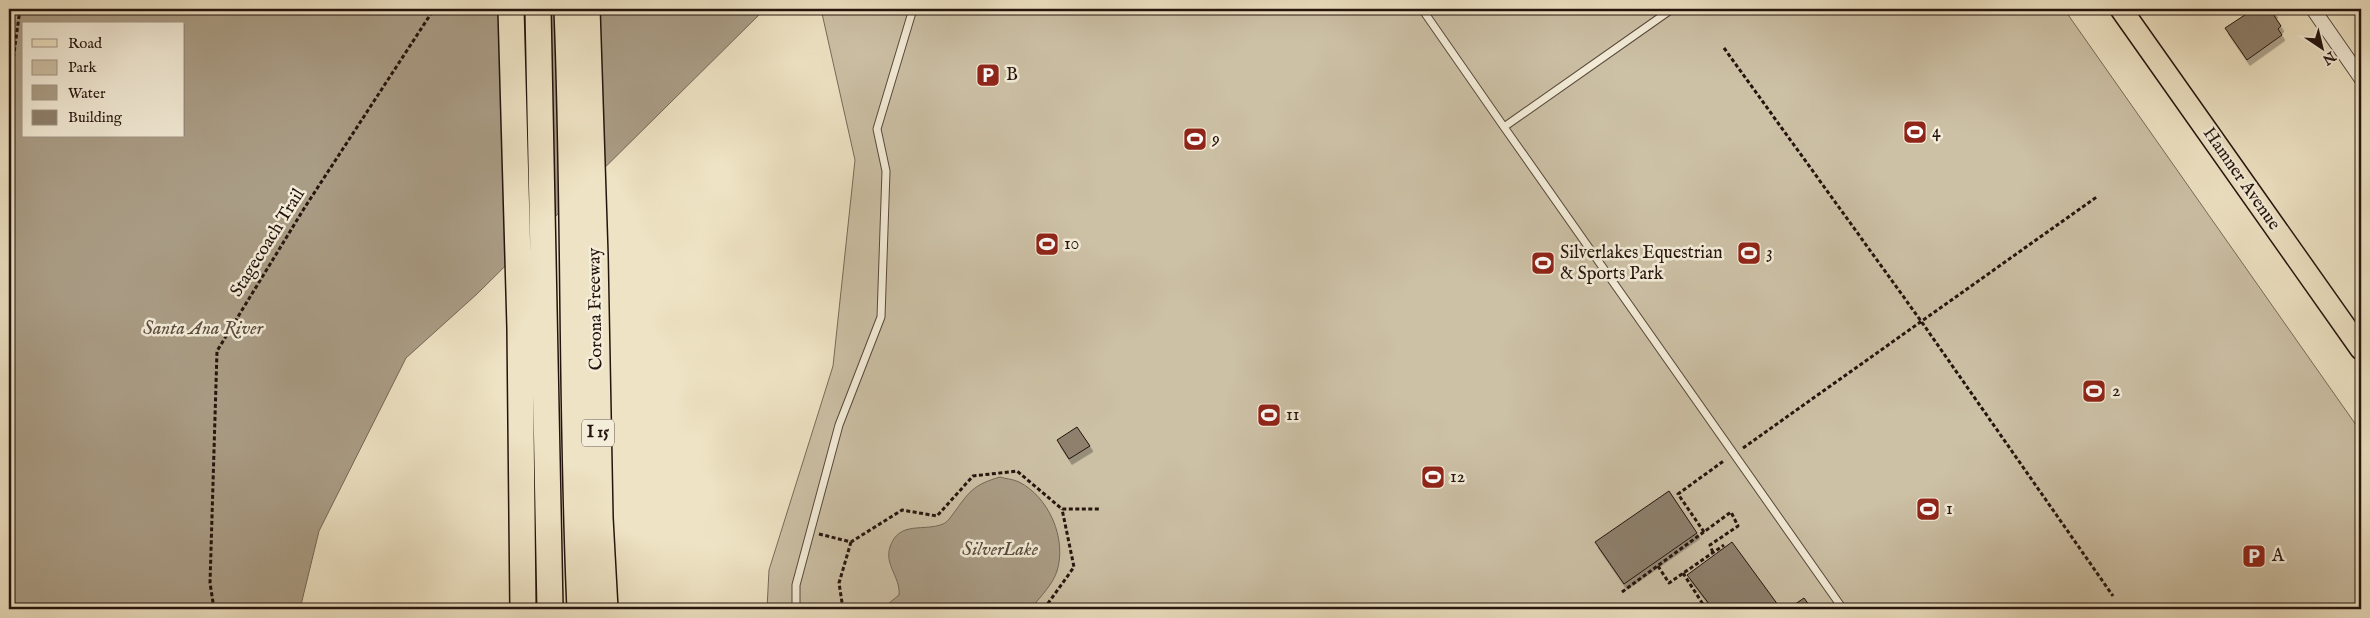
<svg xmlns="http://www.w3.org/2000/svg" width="2370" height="618" font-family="'IM FELL English',serif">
<defs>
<filter id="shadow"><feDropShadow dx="3" dy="5.5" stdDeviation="0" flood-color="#0004"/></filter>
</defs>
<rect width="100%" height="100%" fill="#eee3c4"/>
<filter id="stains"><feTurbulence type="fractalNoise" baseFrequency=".004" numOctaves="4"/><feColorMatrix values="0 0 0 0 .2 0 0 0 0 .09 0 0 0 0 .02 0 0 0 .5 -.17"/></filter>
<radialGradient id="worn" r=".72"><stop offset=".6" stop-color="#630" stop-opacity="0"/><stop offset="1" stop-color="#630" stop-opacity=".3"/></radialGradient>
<!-- green -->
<path fill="#ccc0a5" stroke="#786a5a" d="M821,9H2064L2361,432V609H767L769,570L833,366L855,160Z"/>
<!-- water -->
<path fill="#aa9d86" stroke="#756656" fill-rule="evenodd" d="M9,9H765L477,294L406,358L319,531L300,609H9ZM24,24H184V136H24Z
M1000,477C1006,479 1013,479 1019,482C1049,497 1067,539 1057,571C1053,584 1041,596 1033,606L1031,609H882L899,595C901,578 884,565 890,547C899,520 924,532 943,524C948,522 952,515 956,510C970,490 976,484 1000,477Z"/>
<!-- building -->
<path fill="#8e806d" stroke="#25140e" filter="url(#shadow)" d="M2254,9H2272L2275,12L2273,14L2281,26L2278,29L2282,35L2247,60L2225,28Z
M1077,427L1090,446L1069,459L1057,440Z
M1669,491L1697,533L1624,584L1595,542Z
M1732,542L1781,609H1713L1687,575Z
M1804,598L1812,609H1788Z"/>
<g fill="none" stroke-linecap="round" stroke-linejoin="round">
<!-- lane casing -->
<g stroke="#57483c" stroke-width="9">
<path id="lane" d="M1422,9L1504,127
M1672,9L1504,127L1843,609
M796,609V585L839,425L881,317L886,171L877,129L913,9"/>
</g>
<!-- street casing -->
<g stroke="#57483c" stroke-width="16">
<path id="street" d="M2313,9L2361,78"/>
</g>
<!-- primary casing -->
<g stroke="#25140e" stroke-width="24">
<path id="primary" d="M2121,9L2361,349"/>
</g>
<!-- highway casing -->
<g stroke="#25140e" stroke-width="28">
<path id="highway" d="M511,9L520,328L523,609
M538,9L550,609
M567,9C575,209 571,409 580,609
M587,9L595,256L600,518L605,609"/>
</g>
<!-- path -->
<path stroke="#25140e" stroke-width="3" stroke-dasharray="4 2.5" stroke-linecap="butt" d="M1724,48L1921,321L2113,596
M9,90L20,9
M1743,448L2098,196
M1704,532L1678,494L1725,460
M819,534L851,542L902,510L937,516L973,476L1017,471L1062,509H1100
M1658,566L1669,583L1724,545
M1683,573L1706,609
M1622,592L1731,512L1738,526L1710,545L1713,553
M214,609L210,583L217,351L305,207L434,9
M843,609L839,583L851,542
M1044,609L1074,567L1062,509"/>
<!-- lane -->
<use href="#lane" stroke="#f4edd9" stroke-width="7"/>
<!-- street -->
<use href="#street" stroke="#f4edd9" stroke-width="14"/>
<!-- primary -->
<use href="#primary" stroke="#eee3c4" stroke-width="21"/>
<!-- highway -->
<use href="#highway" stroke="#eee3c4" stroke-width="25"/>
</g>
<!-- icons -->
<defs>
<g id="parking-square" transform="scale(1.25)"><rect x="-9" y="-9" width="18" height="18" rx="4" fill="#8f2418" stroke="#f4edd9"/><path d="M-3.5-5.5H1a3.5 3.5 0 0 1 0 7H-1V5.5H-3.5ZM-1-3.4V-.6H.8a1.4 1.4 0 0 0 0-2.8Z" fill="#fff"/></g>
<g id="stadium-square" transform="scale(1.25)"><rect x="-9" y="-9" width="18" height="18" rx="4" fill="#8f2418" stroke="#f4edd9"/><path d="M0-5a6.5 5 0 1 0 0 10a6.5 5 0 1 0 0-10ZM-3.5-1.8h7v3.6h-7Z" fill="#fff"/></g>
</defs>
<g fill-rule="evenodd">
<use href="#parking-square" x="988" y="75"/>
<use href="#stadium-square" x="1915" y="132"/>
<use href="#stadium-square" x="1195" y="139"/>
<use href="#stadium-square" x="1047" y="244"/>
<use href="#stadium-square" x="1749" y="253"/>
<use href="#stadium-square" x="1543" y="263"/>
<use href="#stadium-square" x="2094" y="391"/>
<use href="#stadium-square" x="1269" y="415"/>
<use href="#stadium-square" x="1433" y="477"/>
<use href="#stadium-square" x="1928" y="509"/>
<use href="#parking-square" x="2254" y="556"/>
</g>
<g text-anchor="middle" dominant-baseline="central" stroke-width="5" stroke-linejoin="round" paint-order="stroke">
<!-- shield labels -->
<rect fill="#f4edd9" stroke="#63554b" stroke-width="1" x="582" y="419.5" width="32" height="27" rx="4"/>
<g font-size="16" font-weight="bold" fill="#25140e">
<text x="598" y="433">I 15</text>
</g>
<!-- poi labels -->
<g font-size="18" fill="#25140e" stroke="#f4edd9" text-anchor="start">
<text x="1006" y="75">B</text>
<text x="1932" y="132">4</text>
<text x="1212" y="139">9</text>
<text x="1064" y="244">10</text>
<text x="1560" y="253">Silverlakes Equestrian<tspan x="1560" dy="21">&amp; Sports Park</tspan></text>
<text x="1766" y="253">3</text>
<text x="2112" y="391">2</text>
<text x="1286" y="415">11</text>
<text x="1450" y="477">12</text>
<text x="1946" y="509">1</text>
<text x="2272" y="556">A</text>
</g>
<!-- street labels -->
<g font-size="18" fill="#25140e" stroke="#f4edd9">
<text transform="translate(2241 179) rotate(55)">Hamner Avenue</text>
<text transform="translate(268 243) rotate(-58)">Stagecoach Trail</text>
<text transform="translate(596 309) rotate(-91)">Corona Freeway</text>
</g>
<!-- water labels -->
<g font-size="19" font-style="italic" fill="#5a4b3e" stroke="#f4edd9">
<text x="203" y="329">Santa Ana River</text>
<text x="1000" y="550">SilverLake</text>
</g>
</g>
<!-- margin -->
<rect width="2370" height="618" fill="none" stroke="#eee3c4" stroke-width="30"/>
<rect x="10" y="10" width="2350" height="598" fill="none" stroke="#25140e" stroke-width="2.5"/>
<rect x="15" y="15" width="2340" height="588" fill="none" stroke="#25140e"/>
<!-- legend -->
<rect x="22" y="22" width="162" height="115" fill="#f4edd9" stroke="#a19688"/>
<rect x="32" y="39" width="25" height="8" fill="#eee3c4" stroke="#a19688"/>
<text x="68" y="48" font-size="15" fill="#25140e">Road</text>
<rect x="32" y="60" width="25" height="15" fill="#ccc0a5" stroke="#a19688"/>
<text x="68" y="72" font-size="15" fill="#25140e">Park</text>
<rect x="32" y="85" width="25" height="15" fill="#aa9d86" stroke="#a19688"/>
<text x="68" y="98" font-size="15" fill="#25140e">Water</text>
<rect x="32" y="110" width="25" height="15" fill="#8e806d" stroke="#a19688"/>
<text x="68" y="122" font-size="15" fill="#25140e">Building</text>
<!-- north arrow -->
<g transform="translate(2322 48) rotate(145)" stroke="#f4edd9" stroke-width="4" paint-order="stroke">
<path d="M0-4L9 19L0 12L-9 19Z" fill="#25140e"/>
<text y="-8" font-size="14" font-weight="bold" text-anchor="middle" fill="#25140e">N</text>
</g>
<rect width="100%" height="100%" filter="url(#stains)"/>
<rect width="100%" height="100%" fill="url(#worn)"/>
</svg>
